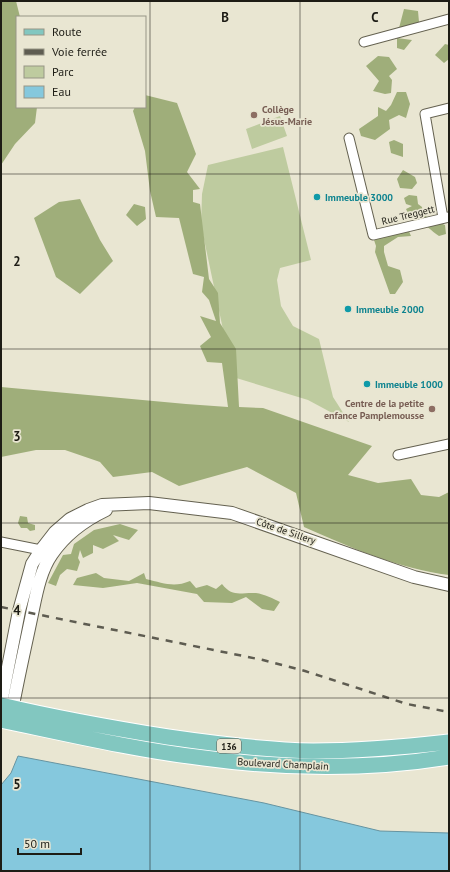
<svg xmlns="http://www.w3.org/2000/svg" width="450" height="872" font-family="'PT Sans',sans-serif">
<rect width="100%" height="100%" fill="#e9e6d2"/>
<!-- green -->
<path fill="#becb9f" d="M280,116L287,136L252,149L246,129Z
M283,147L311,260L280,268L277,280L281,306L293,326L319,339L333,397L349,422L308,400L233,377L201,225L202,194L208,165Z"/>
<!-- forest -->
<path fill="#9fae7a" d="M1,1H16L20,17H17V107H37L35,123L15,144L1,165Z
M404,9L418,11L419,22L399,28Z
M397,38L412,40L404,50L397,48Z
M445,44L449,45V59L444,63L435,55Z
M378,56L389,57L397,69L389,76L392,80L391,93L385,94L373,91L379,81L366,66Z
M397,92H406L410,104L406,118L399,115L389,120L390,129L375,140L361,136L359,129L378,116V107L386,111L391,105Z
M145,95L177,103L196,154L187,172L200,189L193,190V202L200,204L209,279L218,293L220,323L236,349L239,407L263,408L372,446L348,475L378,483L411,479L421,495L439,497L449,492V575C400,569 349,547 304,527L296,493L247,467L179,486L152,472L113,477L100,462L65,450H36L1,457V387L186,404L228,407L222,363L207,362L200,346L211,337L200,316L216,321L209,300L202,292L204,277L193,274L179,218L156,217L150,191L145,151L133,111L135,107H145Z
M394,140L403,144V157L391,153L389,142Z
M403,170L415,177L417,183L412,189L400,188L397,179Z
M409,195L417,196L418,204L422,207L423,215L445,225L446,234L439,236C431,231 426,224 417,221V218L410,217L406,209L412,206L406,204L404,198Z
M80,199L100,240L113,261L80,294L56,277L34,218L59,202Z
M134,204L145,207L146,219L137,226L126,215Z
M408,229L411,236L398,237L384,246V252L388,266L400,270L403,282L395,294H390L375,252L376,246L373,237Z
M20,516L27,517L28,523L35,525V530L30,531L27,528H21L18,523Z
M120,524L138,530L129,540L113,535L119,541L103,549L93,545V553L83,558L80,550L78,558L80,562L77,571L67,569L60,575L56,586L48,583L63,555L71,554L74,544L94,530Z
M96,573L104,578L129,581L144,573L146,579C163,583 174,588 190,581L196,588L207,585L216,589L222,584C233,598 241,592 256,593C264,594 274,599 280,602L274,611L262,609L246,597L232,603L204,602L197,594L137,583L103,588L73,585L77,578Z"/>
<!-- water -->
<path fill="#85c8dd" stroke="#6694a1" d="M18,756L264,803L380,831L449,833V871H1V785L11,773Z"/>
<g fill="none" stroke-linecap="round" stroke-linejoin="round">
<!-- minor casing -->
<g stroke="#646150" stroke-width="11">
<path id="minor" d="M364,42L449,19
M349,138L373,235L449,217
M443,218L425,114L449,108
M398,455L449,444
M1,542L41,550L46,552"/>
</g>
<!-- tertiary casing -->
<g stroke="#646150" stroke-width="14">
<path id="tertiary" d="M1,703L19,611L32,564L41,550L55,532L70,519L88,510L102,505L149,503L232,513L414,577L449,585
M11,716C17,682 25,648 32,614C36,595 40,571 52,554C65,535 85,520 106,510"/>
</g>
<!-- primary casing -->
<g stroke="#fff" stroke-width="17">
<path id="primary" d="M1,705C56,718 112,728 168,737C216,744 264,750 313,751C358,751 404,747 449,742
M1,720C68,734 136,750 204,758C285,769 368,770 449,757"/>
</g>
<!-- minor -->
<use href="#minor" stroke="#fff" stroke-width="9"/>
<!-- tertiary -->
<use href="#tertiary" stroke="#fff" stroke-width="12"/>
<!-- primary -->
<use href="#primary" stroke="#82c7c0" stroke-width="15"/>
<!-- rail -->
<path stroke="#5e5c51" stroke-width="2.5" stroke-dasharray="7 7" stroke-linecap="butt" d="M1,607L263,660L305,671L407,704L449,712"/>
</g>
<!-- grid -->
<path fill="none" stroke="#1d1c15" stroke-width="1" stroke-opacity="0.55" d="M150,1V871M300,1V871M1,174H449M1,349H449M1,523H449M1,698H449"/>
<!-- markers -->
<g fill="#8d6e63" stroke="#e9e6d2" stroke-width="1.5">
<circle cx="254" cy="115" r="4"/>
<circle cx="432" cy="409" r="4"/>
</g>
<g fill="#0f9aa8" stroke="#e9e6d2" stroke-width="1.5">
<circle cx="317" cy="197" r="4"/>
<circle cx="348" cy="309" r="4"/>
<circle cx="367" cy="384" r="4"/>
</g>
<g text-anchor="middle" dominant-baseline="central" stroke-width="3.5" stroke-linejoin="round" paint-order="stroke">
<!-- shield labels -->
<rect fill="#e9e6d2" stroke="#5a594e" stroke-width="1" x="217" y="739" width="24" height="14" rx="3"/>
<g font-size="9" font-weight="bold" fill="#1d1c15">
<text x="229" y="746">136</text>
</g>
<!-- education labels -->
<g font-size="10" font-weight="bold" fill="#785e54" stroke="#e9e6d2" text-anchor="start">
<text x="262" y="109">Collège<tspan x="262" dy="12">Jésus-Marie</tspan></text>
<text x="424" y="403" text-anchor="end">Centre de la petite<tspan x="424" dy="12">enfance Pamplemousse</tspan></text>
</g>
<!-- culture labels -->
<g font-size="10" font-weight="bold" fill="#0d838f" stroke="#e9e6d2" text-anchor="start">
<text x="325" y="197">Immeuble 3000</text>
<text x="356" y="309">Immeuble 2000</text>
<text x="375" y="384">Immeuble 1000</text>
</g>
<!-- street labels -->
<g font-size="10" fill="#1d1c15" stroke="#e9e6d2">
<text transform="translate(408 215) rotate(-14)">Rue Treggett</text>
<text transform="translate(286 531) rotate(19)">Côte de Sillery</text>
<text transform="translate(283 764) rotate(3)">Boulevard Champlain</text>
</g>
</g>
<g font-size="13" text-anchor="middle" font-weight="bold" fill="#1d1c15" stroke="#e9e6d2" stroke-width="3.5" stroke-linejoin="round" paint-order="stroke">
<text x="225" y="22">B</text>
<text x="375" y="22">C</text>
<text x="17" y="266">2</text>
<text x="17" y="441">3</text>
<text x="17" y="615">4</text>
<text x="17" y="789">5</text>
</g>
<!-- border -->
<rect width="450" height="872" fill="none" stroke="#1d1c15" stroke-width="4"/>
<!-- legend -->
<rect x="16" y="16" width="130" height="92" fill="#e9e6d2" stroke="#979586"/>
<rect x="24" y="29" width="20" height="6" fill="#82c7c0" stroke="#979586"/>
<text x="52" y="36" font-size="12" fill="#1d1c15">Route</text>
<rect x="24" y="49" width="20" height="6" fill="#5e5c51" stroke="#979586"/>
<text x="52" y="56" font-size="12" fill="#1d1c15">Voie ferrée</text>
<rect x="24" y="66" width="20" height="12" fill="#becb9f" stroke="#979586"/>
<text x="52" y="76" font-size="12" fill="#1d1c15">Parc</text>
<rect x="24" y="86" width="20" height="12" fill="#85c8dd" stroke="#979586"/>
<text x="52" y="96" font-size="12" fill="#1d1c15">Eau</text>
<!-- scale -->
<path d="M18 848v6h63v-6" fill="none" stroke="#1d1c15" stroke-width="2"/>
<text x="24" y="848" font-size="12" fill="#1d1c15" stroke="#e9e6d2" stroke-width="3" paint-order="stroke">50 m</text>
</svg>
